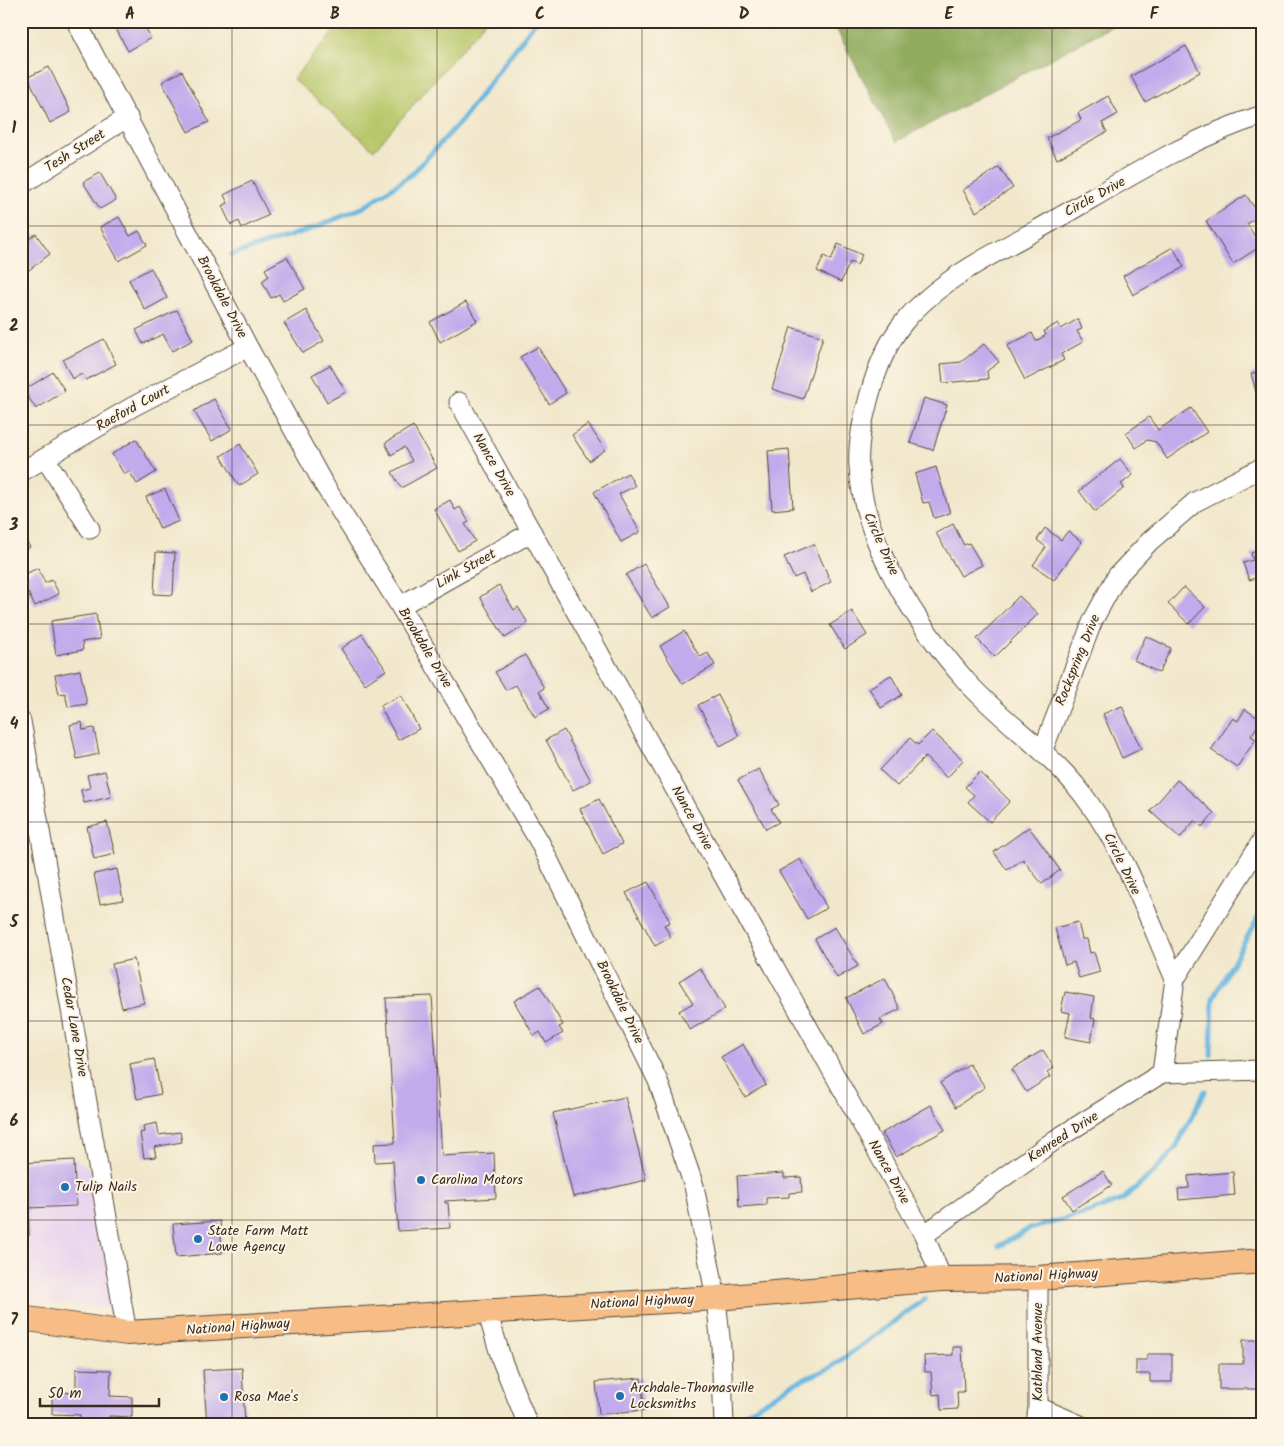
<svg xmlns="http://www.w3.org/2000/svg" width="1284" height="1446" font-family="Kalam,sans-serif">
<rect width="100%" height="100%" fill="#fcf5e5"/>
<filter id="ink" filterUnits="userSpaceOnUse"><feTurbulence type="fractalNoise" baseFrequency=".02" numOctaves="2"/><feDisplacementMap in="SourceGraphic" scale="10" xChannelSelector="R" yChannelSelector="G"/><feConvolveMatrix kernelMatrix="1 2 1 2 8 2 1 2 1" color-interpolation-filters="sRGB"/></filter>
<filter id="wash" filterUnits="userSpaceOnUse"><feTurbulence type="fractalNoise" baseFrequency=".0096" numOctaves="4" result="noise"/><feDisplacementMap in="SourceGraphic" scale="20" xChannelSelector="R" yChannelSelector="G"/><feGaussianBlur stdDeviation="1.12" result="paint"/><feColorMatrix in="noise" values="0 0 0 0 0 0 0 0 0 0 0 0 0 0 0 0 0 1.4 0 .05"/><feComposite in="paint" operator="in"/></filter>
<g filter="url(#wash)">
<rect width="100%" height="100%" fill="#f1e8cc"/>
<!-- built -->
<path fill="#e7d2ef" d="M75,1158L93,1172L115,1308L21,1302V1159Z"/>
<!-- green -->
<path fill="#b7c86b" stroke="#797944" d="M343,21H486L374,150L293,79Z"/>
<!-- forest -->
<path fill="#91ac5f" stroke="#666b3e" d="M832,21H1121L896,142Z"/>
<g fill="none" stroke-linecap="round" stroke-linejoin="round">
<!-- stream -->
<path stroke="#64b4df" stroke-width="5" d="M231,255L314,228L364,207L412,174L461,121L536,21
M1211,1055L1213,998L1263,909
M999,1246L1029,1229L1090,1212L1122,1200L1153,1173L1175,1149L1205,1091
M743,1415L791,1385L830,1368L925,1299"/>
</g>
<g id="blocks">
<!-- building -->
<path fill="#c1abec" d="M121,21H142L151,38L128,51L114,25Z
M1186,46L1200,72L1145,102L1131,76Z
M49,67L71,112L50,123L28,77Z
M182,71L209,122L188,132L162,82Z
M1108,96L1118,114L1102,123L1107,132L1057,159L1047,138L1081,120L1078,113Z
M999,167L1013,188L976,212L963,190Z
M100,173L116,200L100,209L83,182Z
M252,181L269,215L242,228L239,221L231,225L222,206L228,203L224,195Z
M1246,195L1260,216L1247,224L1261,246L1233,264L1206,221Z
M119,217L130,236L139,231L147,245L119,261L100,227Z
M36,234L50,254L29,270L21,258V245Z
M838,244L862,255L857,265L850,262L841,282L817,271L824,256L831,260Z
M1173,247L1184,267L1133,295L1123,276Z
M287,257L305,289L283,301L279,294L271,298L262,281L269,276L265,269Z
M151,268L167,298L145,310L129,280Z
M466,302L477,321L440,342L430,322Z
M177,310L193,340L172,351L163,334L143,344L136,330Z
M306,310L324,341L303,353L284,323Z
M1078,319L1082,329L1077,331L1083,342L1061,354L1064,360L1025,380L1007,346L1032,333L1036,341L1046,335L1044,331L1058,323L1061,329Z
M791,327L823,337L803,399L772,389Z
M104,339L116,364L86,380L82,374L72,379L63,360Z
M984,344L999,362L987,371L988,379L943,383L941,364L961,362Z
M538,347L566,393L549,404L520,357Z
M330,365L346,392L327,402L312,375Z
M1263,370V393L1257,395L1251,374Z
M53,372L65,391L36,409L24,390Z
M924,398L947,405L933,450L910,443Z
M214,399L232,429L212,441L194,411Z
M1191,408L1207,432L1167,459L1156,442L1147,440L1136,448L1126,433L1149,417L1158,430Z
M588,424L605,450L589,461L572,435Z
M413,426L437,468L401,488L392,472L412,461L404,447L391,455L385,443Z
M136,439L156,472L137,484L129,471L124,474L112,454Z
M240,444L258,474L239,486L221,456Z
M789,449L793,508L772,510L768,451Z
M1120,459L1133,475L1121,484L1124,488L1095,512L1079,491Z
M936,467L950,513L934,518L929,502L923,503L915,474Z
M628,473L635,486L619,494L640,532L621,542L594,492Z
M165,489L179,521L160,529L146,497Z
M450,500L455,510L460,507L469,522L465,524L475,541L458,551L434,509Z
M953,524L964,545L969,543L982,565L961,576L936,533Z
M1045,528L1061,540L1068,531L1082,542L1054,580L1033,565L1046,547L1037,540Z
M21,534L30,547L21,553Z
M814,544L831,582L811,592L803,574L794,578L784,557Z
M1263,548V576L1249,580L1243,563L1253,560L1251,553Z
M156,552L175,553L173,595L154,594Z
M644,564L670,607L652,618L626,575Z
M38,568L45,583L52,580L59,594L35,606L21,580V576Z
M499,585L514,610L518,607L528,623L505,638L480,597Z
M1184,587L1205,607L1189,624L1168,604Z
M1019,596L1038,614L995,657L977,639Z
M852,611L867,635L845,649L830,625Z
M96,614L100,639L82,642L83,650L56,655L51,621Z
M684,631L700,657L708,653L715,665L683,684L660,646Z
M362,634L386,670L365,684L341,649Z
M1146,636L1171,648L1159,673L1134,660Z
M525,655L544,688L539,691L549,709L535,717L516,685L506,690L495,672Z
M80,670L87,704L68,707L65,693L59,694L55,675Z
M891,675L902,695L881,708L869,688Z
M401,695L419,729L398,740L380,706Z
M718,695L739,736L720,746L698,705Z
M1122,706L1141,749L1122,758L1103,714Z
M1245,709L1261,720L1251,736L1256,739L1237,767L1211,750L1233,718L1238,721Z
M82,722L83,730L94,728L99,754L77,759L70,725Z
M564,730L591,781L573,790L546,740Z
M932,731L963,760L947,778L925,757L897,786L880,770L910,738L918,745Z
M759,769L779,805L771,809L779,822L766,829L738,780Z
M105,771L111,797L84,803L81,790L90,788L87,775Z
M980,772L1010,801L990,822L968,802L974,795L965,787Z
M1177,780L1214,813L1202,827L1195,820L1180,838L1150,811Z
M599,799L622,844L603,854L580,809Z
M107,822L115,854L94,859L87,827Z
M1029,827L1060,870L1042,884L1023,859L1007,870L994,852Z
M800,859L827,908L807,919L779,871Z
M117,869L123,900L100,904L94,874Z
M648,882L670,922L664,925L671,937L655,946L626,893Z
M1078,922L1082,939H1087L1090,953L1094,952L1100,972L1079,978L1074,962L1065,965L1055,928Z
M835,927L858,966L837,978L815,939Z
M134,959L144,1003L122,1008L112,964Z
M700,968L725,1009L690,1030L679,1011L693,1003L679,981Z
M885,978L900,1009L880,1019L883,1024L864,1034L846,998Z
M540,986L563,1025L559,1027L563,1033L546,1043L540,1032L534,1036L514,1001Z
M1065,992L1094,997L1091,1018L1095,1019L1091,1042L1065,1037L1070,1013L1061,1011Z
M432,996L442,1156L494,1153L496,1198L445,1201V1203H448L450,1228L398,1231L393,1161L375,1162L374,1144L395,1143L386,998Z
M743,1044L766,1085L745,1097L721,1057Z
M1043,1050L1054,1068L1047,1072L1050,1077L1026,1092L1012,1069Z
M154,1059L161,1094L137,1099L130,1064Z
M969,1064L985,1087L956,1107L940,1083Z
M625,1097L646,1180L573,1197L553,1113Z
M931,1105L945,1130L896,1157L882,1133Z
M157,1123L159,1135L180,1132L182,1142L154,1147L156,1157L144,1158L140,1133L144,1132L143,1126Z
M74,1160L76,1206L28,1208L29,1236L21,1237L23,1163Z
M1103,1171L1112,1185L1072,1210L1063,1196Z
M1233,1172L1235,1195L1179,1200L1178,1189L1189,1188L1188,1176Z
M784,1173V1178L801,1177L802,1192L789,1193V1197L766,1198V1205L739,1207L737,1176Z
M220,1221L222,1253L176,1257L173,1224Z
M1243,1340H1263V1389H1219V1364H1243Z
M953,1347H962L964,1392H957L958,1409L941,1410L940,1394L933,1395L931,1372H925L924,1356L953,1355Z
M1147,1354H1172V1382H1150V1374H1136V1360H1147Z
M242,1368L245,1425H207L203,1370Z
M76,1369L111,1370L110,1396L132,1397V1417L109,1416V1425H80V1415L52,1414V1392L76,1393Z
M641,1378L644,1410L599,1414L596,1382Z"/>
</g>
</g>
<g filter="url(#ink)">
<use href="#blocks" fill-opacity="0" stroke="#564638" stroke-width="1"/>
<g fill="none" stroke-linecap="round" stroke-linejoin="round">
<!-- minor casing -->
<g stroke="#564638" stroke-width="21">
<path id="minor" d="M76,21L248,347L323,483L400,606L539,841L658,1081L694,1186L716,1298L721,1347L724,1425
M21,185L128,117
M459,402L924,1235
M45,458L90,529
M21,472L134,406L248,347
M400,606L532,532
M21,721L127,1333
M1043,750L1093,620L1117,576L1150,541L1195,502L1263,467
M1175,979C1149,920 1127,856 1089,803C1056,755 1006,725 967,682C918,626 863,544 859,467C857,444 863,420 869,397C876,371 886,344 904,322C937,282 990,255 1035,231C1109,190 1182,140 1263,115
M1162,1073L1175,979L1263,839
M942,1279L924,1235L1055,1140L1162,1073L1263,1070
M487,1311L502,1361L528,1425
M1038,1407L1080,1425
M1036,1425L1038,1407V1278"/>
</g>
<!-- major casing -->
<g stroke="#564638" stroke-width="26">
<path id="major" d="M21,1318L127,1333L716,1298L942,1279L1038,1278L1263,1261"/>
</g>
<!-- minor -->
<use href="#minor" stroke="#fff" stroke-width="19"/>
<!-- major -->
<use href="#major" stroke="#f6be86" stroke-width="24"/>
</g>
</g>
<!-- grid -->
<path fill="none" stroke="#3b2a1e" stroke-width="1" stroke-opacity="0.55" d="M232,21V1425M437,21V1425M642,21V1425M847,21V1425M1052,21V1425M21,226H1263M21,425H1263M21,624H1263M21,822H1263M21,1021H1263M21,1220H1263"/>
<!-- markers -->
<g fill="#1f6fb2" stroke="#fcf5e5" stroke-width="2">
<circle cx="421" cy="1180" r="5"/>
<circle cx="65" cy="1187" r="5"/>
<circle cx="198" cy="1239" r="5"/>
<circle cx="620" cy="1396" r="5"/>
<circle cx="224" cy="1397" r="5"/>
</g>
<g text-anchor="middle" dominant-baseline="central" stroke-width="4" stroke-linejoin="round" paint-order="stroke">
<!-- street labels -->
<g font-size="14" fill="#3b2a1e" stroke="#fcf5e5">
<text transform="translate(75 151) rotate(-32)">Tesh Street</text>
<text transform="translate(1095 197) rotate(-29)">Circle Drive</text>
<text transform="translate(222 297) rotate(62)">Brookdale Drive</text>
<text transform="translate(133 408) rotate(-29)">Raeford Court</text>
<text transform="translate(494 465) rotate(60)">Nance Drive</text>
<text transform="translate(881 544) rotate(66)">Circle Drive</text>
<text transform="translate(466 569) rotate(-29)">Link Street</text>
<text transform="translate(425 648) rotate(59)">Brookdale Drive</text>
<text transform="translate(1078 660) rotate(-68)">Rockspring Drive</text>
<text transform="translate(692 818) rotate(61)">Nance Drive</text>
<text transform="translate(1122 864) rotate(64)">Circle Drive</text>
<text transform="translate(620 1002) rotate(64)">Brookdale Drive</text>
<text transform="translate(74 1027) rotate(80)">Cedar Lane Drive</text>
<text transform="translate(1063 1137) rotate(-33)">Kenreed Drive</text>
<text transform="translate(889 1172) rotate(61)">Nance Drive</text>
<text transform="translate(1046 1276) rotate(-3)">National Highway</text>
<text transform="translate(642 1302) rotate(-3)">National Highway</text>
<text transform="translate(238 1327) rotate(-4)">National Highway</text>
<text transform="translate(1038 1352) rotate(-90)">Kathland Avenue</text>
</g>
<!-- poi labels -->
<g font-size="14" fill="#3b2a1e" stroke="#fcf5e5" text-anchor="start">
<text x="431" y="1180">Carolina Motors</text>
<text x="75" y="1187">Tulip Nails</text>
<text x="208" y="1231">State Farm Matt<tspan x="208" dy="16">Lowe Agency</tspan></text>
<text x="630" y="1388">Archdale-Thomasville<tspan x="630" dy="16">Locksmiths</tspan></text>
<text x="234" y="1397">Rosa Mae's</text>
</g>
</g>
<!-- margin -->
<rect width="1284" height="1446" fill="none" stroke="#fcf5e5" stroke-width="55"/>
<!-- scale -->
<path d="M40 1398v8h119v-8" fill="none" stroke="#3b2a1e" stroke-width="2.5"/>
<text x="48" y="1398" font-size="15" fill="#3b2a1e" stroke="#fcf5e5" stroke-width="4" paint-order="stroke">50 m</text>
<rect x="28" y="28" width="1228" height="1390" fill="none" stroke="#3b2a1e" stroke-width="2"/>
<g font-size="16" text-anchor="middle" font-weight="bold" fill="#3b2a1e">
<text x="130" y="19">A</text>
<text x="335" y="19">B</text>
<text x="540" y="19">C</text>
<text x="744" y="19">D</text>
<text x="949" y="19">E</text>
<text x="1154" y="19">F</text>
<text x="14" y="133">1</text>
<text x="14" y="331">2</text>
<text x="14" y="530">3</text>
<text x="14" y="729">4</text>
<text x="14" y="927">5</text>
<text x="14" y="1126">6</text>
<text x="14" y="1325">7</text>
</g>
</svg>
